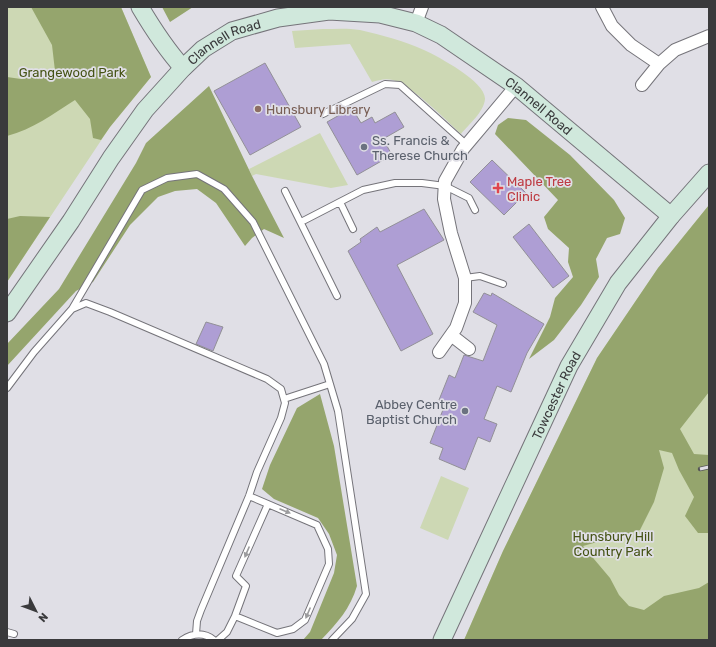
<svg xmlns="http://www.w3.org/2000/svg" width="716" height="647" font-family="Rubik,sans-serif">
<rect width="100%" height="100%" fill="#e0dfe6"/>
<!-- green -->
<path fill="#cdd8b4" d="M7,7H121L151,77L110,127L7,282Z
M323,29C335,29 348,28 360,30C382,35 404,41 424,50C439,57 486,82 485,99C484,112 469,124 461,134C446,120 411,85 393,80C385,78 379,80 372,82L350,44L295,48L292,31Z
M320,133L348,185L331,188L256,174L252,176L249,169Z
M709,205V640H464L503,551L597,358L658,268Z
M441,476L469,488L448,540L420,528Z"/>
<!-- forest -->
<path fill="#95a56d" d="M31,7H121L151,77L110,127L101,140L93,138L90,119L75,100C53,114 33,129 7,136V77L21,79L55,71L52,45Z
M162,7H193L170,22Z
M209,86L252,176L284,238L264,229L252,238L245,246L216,203L197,189L175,191L158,197L130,225L93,282L76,291L7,366V344L59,289L136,163L146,143Z
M508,118L526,120L570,155L614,200L625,218L620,234L607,238L596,259L599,277L581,305L554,340L529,359L550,317L555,298L573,277L568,262L569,248L548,229L544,217L558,200L495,134L498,125Z
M709,205V392L680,429L694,454L709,455V533H698L685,516L694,497L679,470L672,453L659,450L664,468L654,502L640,530L583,546L610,578L619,595L629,606L644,610L664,596L699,588L709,582V640H464L503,551L597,358L658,268Z
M20,216L50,217L7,282V219Z
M320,394L334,446L357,586C350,609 338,622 321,640H303L310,632L334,573L337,555L329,534L318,518L274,499L262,489L270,465L297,408Z"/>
<!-- building -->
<path fill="#ae9ed4" stroke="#929097" d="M265,63L301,127L250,155L214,91Z
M352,108L361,123L372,117L375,123L395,112L404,127L383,139L392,155L357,175L327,122Z
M492,160L526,193L504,215L470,182Z
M424,209L444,240L397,265L433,334L401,351L348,251L361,242L360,239L377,227L380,232Z
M529,224L569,276L553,288L513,237Z
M484,293L491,296L492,293L544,324L527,353L511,392L497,386L484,419L497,424L490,442L478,437L465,470L439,459L443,448L430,443L446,402L439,400L449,375L455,378L464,355L483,361L497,325L473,312Z
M206,322L223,327L213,351L196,344Z"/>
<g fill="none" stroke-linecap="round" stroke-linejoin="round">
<!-- lane casing -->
<g stroke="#75747a" stroke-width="8">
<path id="lane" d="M323,114L385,84L400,85L467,145
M285,191L337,296
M340,202L353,229
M301,222L363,190L395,183H422L445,186L469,198L475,210
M465,278L480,276L503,284
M72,309L142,190L167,178L197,174L224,189L253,222L324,364L338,411L366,594L352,619L332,640
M7,388L34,352L72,309L86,303L110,312L267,379L281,389L285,403L281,418L257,472L249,496L201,610L197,621L196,634
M284,399L330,384
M235,616L246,586L236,576L268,504
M7,632L14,634
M182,640C193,633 204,632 214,640
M218,640L227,632L235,616L277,633L293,629L305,620L329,564L328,549L317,525L249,496"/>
</g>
<!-- street casing -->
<g stroke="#75747a" stroke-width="14">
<path id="street" d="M602,7L612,26L631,45L659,64
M416,23L422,7
M642,85L659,64L675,50L709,36
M451,335L469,349
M439,352L456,328L465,303V278L451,233L444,199L445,181L463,149L516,86"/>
</g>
<!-- secondary casing -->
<g stroke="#75747a" stroke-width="19">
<g id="secondary">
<path d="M140,7C153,29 166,49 183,68"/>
<path id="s1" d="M7,313L71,221L111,158L145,110L183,68L203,49L232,31L278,18L329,11L380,14L416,23L441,35L516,86L671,216"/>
<path id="s2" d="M442,640L569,366L618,283L671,216L709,173"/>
</g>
</g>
<!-- lane -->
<use href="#lane" stroke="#fff" stroke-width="6"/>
<!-- street -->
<use href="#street" stroke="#fff" stroke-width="12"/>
<!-- secondary -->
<use href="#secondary" stroke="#d0e8dc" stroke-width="17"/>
<!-- rail casing -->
<g stroke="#555557" stroke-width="4.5">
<path id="rail" d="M700,469L709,467"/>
</g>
<!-- rail -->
<use href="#rail" stroke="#e0dfe6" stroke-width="3" stroke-dasharray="9" stroke-linecap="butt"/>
</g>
<!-- one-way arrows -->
<defs><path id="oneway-solid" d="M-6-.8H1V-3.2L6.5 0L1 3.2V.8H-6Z"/></defs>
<g fill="#9c9c9e">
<use href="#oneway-solid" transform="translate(285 511) rotate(23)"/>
<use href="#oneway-solid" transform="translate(247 552) rotate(113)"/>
<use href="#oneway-solid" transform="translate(308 613) rotate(113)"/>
</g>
<!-- markers -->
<circle fill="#8d6e63" stroke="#e0dfe6" stroke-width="1.5" cx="258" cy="109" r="4"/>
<g fill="#6b7280" stroke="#e0dfe6" stroke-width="1.5">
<circle cx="364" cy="147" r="4"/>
<circle cx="465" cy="411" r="4"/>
</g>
<path fill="#e0444e" stroke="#e0dfe6" stroke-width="1.5" d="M496 182h4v4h4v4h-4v4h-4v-4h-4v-4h4z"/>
<g text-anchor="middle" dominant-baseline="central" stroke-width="3.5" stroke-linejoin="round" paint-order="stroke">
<!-- street labels -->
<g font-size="13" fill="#3a3a3c" stroke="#e0dfe6">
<text stroke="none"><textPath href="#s1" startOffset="352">Clannell Road</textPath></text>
<text stroke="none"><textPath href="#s1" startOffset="700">Clannell Road</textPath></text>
<text stroke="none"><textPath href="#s2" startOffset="270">Towcester Road</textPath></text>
</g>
<!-- park labels -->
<g font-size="13" fill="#455315" stroke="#e0dfe6">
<text x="72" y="72">Grangewood Park</text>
<text x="613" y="536">Hunsbury Hill<tspan x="613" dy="15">Country Park</tspan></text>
</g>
<!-- education labels -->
<g font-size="13" fill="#785e54" stroke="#e0dfe6" text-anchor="start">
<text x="266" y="109">Hunsbury Library</text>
</g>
<!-- worship labels -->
<g font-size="13" fill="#5b616d" stroke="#e0dfe6" text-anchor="start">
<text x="372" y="140">Ss. Francis &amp;<tspan x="372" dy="15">Therese Church</tspan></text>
<text x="457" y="404" text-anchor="end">Abbey Centre<tspan x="457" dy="15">Baptist Church</tspan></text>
</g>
<!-- health labels -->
<g font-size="13" fill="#be3a42" stroke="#e0dfe6" text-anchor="start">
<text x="507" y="181">Maple Tree<tspan x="507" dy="15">Clinic</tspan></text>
</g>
</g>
<!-- border -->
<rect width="716" height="647" fill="none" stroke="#3a3a3c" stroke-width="16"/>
<!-- north arrow -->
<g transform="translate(36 611) rotate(132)" stroke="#e0dfe6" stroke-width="3" paint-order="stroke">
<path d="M0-3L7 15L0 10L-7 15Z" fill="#3a3a3c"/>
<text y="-6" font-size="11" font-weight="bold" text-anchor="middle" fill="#3a3a3c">N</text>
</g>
</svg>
